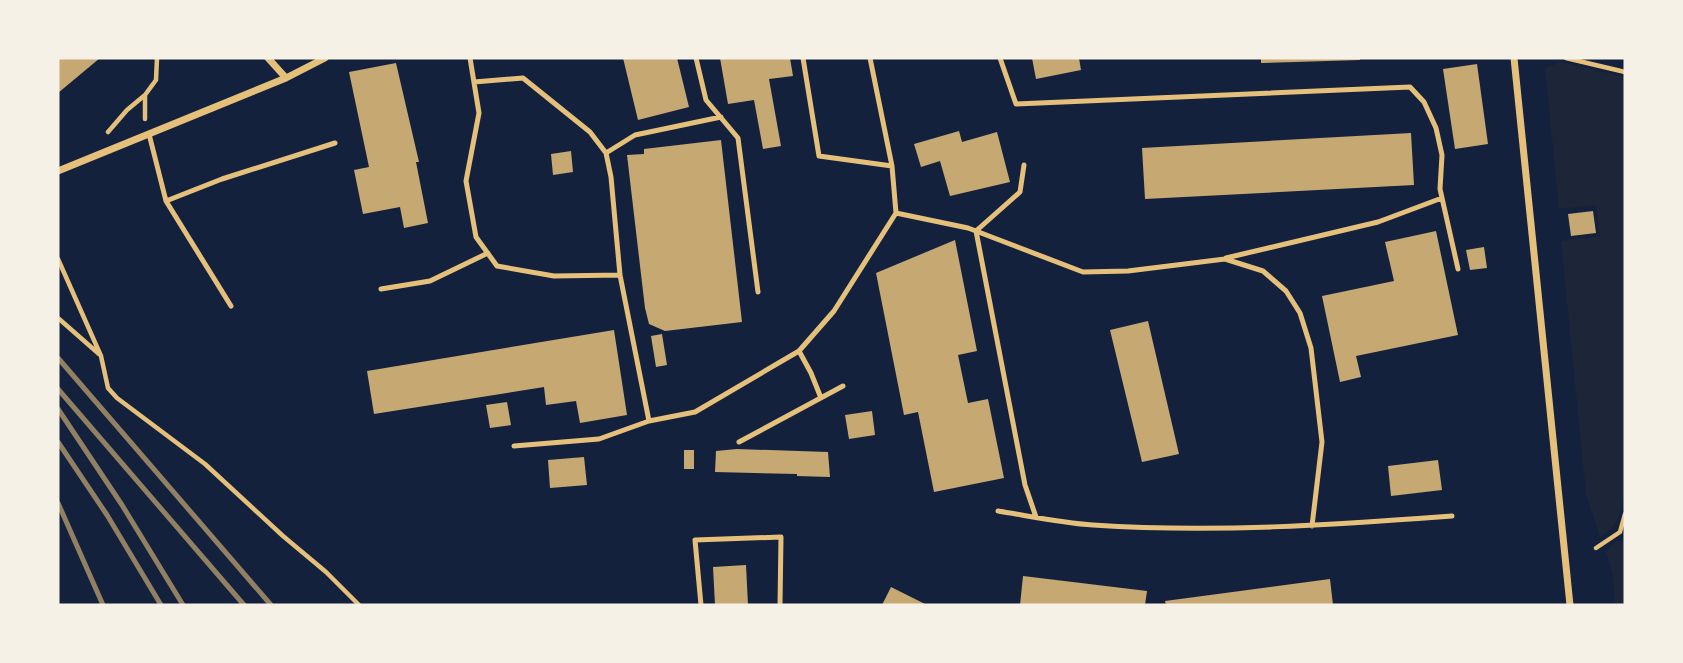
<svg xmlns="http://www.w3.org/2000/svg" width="1683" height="663" font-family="Raleway,sans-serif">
<rect width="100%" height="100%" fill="#14213d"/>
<!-- green -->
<path fill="#1d2539" d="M1561,62L1625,77V489C1620,511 1621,524 1600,537L1586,494L1561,241L1600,236L1596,205L1559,209L1545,68Z
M1616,541L1625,543V605H1615L1613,575L1606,551Z"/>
<!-- building -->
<path fill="#c6a872" d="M58,58H100L58,93Z
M623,58H677L689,107L638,120Z
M720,58H790L793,76L769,79L781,146L763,149L754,100L728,104Z
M1032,58H1079L1081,70L1036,79Z
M1261,58H1360V60L1261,63Z
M396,63L419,162H416L428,223L404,228L400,207L363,214L354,170L369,167L349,72Z
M1477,64L1488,144L1455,149L1443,69Z
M959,131L962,142L997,132L1010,182L950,196L940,161L921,167L914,144Z
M1411,133L1414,185L1145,199L1142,148Z
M721,140L742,322L665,331L649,324L645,308L627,155L644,154V149Z
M571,151L573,172L553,175L551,154Z
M1593,211L1596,233L1571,236L1568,214Z
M1436,231L1458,335L1356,356L1361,377L1340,382L1322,296L1394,281L1385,242Z
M955,240L977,351L958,355L968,403L988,399L1004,478L934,492L918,412L904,415L876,273Z
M1484,247L1487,268L1470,270L1466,250Z
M1148,321L1179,454L1142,462L1110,330Z
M614,330L627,415L580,423L576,401L546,405L544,387L374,414L367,371Z
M662,334L667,365L656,367L651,336Z
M507,402L511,425L490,428L486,405Z
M872,411L875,435L849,439L845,415Z
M737,449L828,452L830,477L797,476V474L715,472L716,451Z
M684,450H694V469H684Z
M584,457L587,485L550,488L548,460Z
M1438,460L1442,490L1391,496L1388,466Z
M746,565L748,605H715L713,567Z
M1023,576L1147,591L1145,605H1020Z
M1330,579L1333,605H1166L1165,601Z
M891,587L927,605H882Z"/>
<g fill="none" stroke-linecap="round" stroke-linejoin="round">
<!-- path -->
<path stroke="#e5c07b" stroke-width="4.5" d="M1566,58L1625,72
M145,119V95L156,80L157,58
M108,132L127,110L145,95
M58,259L101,356L108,388L117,398L205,464L283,536L326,572L359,605
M58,318L99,354
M1596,548L1620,532L1625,514"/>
<!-- service -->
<path stroke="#e5c07b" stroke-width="5" d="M470,58L479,113L466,181L476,237L497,266L554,276L620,275
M696,58L706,100L738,138L758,292
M803,58L819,156L892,166L870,58
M1000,58L1016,104L1410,87L1424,102L1436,128L1442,155L1440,189L1458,269
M474,82L523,78L590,132L606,153L611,177L620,275L649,421
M149,134L166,201L231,306
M606,153L635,135L721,117
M1024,165L1020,192L976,231L1025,485L1036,517
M166,201L222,179L335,143
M896,213L968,228L1083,272L1128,271L1225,259L1263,271L1286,291L1300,313L1311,348L1322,442L1312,526
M1226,258L1378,222L1442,198
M381,289L430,281L488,253
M799,351L811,373L821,398
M739,442L843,386
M514,446L599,439L649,421L695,412L799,351L834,311L896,213L892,166
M998,511C1029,516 1062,523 1093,525C1213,533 1333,525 1452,516
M701,605L695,540L781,537L780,605"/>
<!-- minor -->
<path stroke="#e5c07b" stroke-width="7" d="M268,58L286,78
M1514,58L1570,605
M58,171L286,78L325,58"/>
<!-- rail -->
<path stroke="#918062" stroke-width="5" d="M58,358L271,605
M58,389L244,605
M58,409L122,505L183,605
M58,442L107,515L161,605
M58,503L103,605"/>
</g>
<!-- border -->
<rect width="1683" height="663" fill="none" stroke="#f6f1e7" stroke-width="119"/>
</svg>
